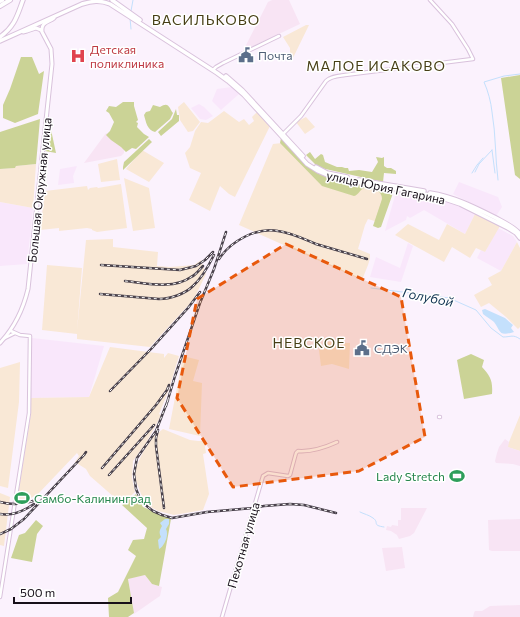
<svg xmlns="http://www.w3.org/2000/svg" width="520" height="617" font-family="Commissioner,sans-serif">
<rect width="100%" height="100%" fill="#fbf2fd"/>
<!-- built -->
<path fill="#f9e7fb" d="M232,87L239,94L221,110L212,101L217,89Z
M199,104L204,107L213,116L206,120L200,119L191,108Z
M77,166L73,176L74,183L58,185L60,169Z
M459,182L498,197L502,207L496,216L453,194Z
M396,192H401L414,195V198L416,196L447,202L461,206L475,214L465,234L424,210L410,218L407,216L406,220L385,231Z
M0,202L33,208L27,264L0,266Z
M498,228L513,236L517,242L501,271L477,258L481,250L485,252Z
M408,243L413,246L401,282L370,277L376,257L400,268Z
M32,338L104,346L89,397L31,398Z"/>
<!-- industrial -->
<path fill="#f9e8d6" d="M306,25H309L292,60L290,57V48L283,37Z
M184,102L200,122L193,131L188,132L180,120L178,107Z
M224,111L239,122L244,119L249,125L254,121L252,117L257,112L270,126L235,197L229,194L220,186L210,211L189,200L201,173L190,168L185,153L190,147L195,131L201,122L208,123Z
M306,117L315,127L305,134L296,122Z
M282,143L316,179L391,192L381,223L368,219L365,225L358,249L370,254V258L368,265L362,280L239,225L273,144Z
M142,150L164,163L149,182L126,169Z
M117,159L120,180L101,182L98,164Z
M36,164L33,208L0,202V169L15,168L16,166Z
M124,178L149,188L155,228L133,231Z
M121,184L127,228L97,232L92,230V229L87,228L59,231V228L40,230L45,191L87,186L88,190L90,188L97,187L98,188Z
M475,214L500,226L485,252L476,248L470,258L452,247L444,262L395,235L408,224L439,240L447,224L465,234Z
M113,239V247L158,252L157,266L170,267L194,265L201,260L206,274L194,299L150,347L77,339V334L42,330L47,265L82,268L77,331L86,240Z
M517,242L520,248V327L518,329L506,317L489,303L481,307L474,295L492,285L488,278L501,271Z
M328,342L350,343L349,369L332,364L321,366L319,350Z
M110,347L164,354V358L168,353L179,356L168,392L159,414L161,415L155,427L146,443L133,461L132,478L135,492L122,504L90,476L86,469L75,462L79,456L77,453L38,494L31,498L21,500H17L31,413V398L89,397Z
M183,356L199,360L193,381L202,383L200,436L169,429Z
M20,362L19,402L8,488L0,486V368Z
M520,415V451L507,447Z
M163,429L190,440L198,441H204L206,453L203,454L209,494L203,510L174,515L158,511L149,506L144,500L141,494L136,481L135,473L136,467L143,452L154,436Z
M0,493L10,497L4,546L0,545Z"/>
<!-- education -->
<path fill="#f8e4f4" d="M272,0H289L300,24L243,51L268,2Z
M106,133L124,149V153L121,156L84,163Z
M505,439L509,442L508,447L520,451V466L513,464L496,463L495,461L497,453L499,447Z
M401,508H427L414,533L410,536L399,539L397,535L391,531L386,530L387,526L391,527L392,525L398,526V520H401Z
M520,519V551H492L489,550L488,520Z
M402,547L405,568L386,571L382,548Z
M145,575L152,584L162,587L160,596L157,598L134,614L128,578Z
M520,605V617H473L474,613L475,611H482L490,606Z"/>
<!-- green -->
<path fill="#cbd396" d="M21,57H32L39,74L44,71L38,114L15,123L3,118V105L10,89Z
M520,75V179L515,175L501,78Z
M123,102H134V106L138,120L136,122L138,123L137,127L144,134L149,137L136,149L132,148L126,152L121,147L111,140L106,135L110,131L114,122L109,113L106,111L109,106L116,107Z
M153,105L160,107C169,101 169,108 173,113L170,119L155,132C147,130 146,122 144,115L146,112L150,111Z
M176,109L177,115H179V121L161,136L158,132L172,119Z
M40,119L36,164L16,166L15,168L0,169V132Z
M48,125H50L56,153L45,151Z
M281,138L308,166L317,173L332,179L393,191V193L381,227L378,228L373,226L382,199C382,192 377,190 371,189C369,188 366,188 364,188C359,190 359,195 354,196L322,186L280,143Z
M149,139L152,142L123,170V167L124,162Z
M310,152L315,159L321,154L323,155L325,162L337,167H342L345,168H348L349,171L359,170L372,172L378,162L376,157L382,158L384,157V166L387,168H391L396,171V174L384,173L383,182L321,168L318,167L306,155Z
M471,354L484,360L482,367C490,376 493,380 492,394L464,399L457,360Z
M136,494L143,507L171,519L159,586L152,584L145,575L128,579L134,613L128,617H109L108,598L118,592L136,556L128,550L133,540L144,539L147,528L122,505Z
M36,520L43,526L37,534L32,562L11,558L19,535L25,533Z"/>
<!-- water -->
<path fill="#c4e0fc" d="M485,309L505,318L513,325L511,328L514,332C498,337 501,331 494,322C491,319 486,317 483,314L482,310Z
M165,519H169V524L166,529C169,534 165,546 159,549L158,540L161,537C159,533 159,531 162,526L160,523Z"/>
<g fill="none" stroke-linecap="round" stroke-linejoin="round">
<!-- stream -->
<path stroke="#c4e0fc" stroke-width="1" d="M131,11L133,0
M130,18L131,29
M492,150L495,173
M475,172L479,164L492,150
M472,173L477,165L483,158
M498,180C495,157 496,135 492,112C491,102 488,91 484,82L504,76L520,74
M371,288L449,298L476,310L491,328L503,337C511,337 513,334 520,339
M360,512C364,514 369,515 373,518C380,523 371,525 384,527"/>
<!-- tertiary casing -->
<g stroke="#d9c2dc" stroke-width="4.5">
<path id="tertiary" d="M213,70L216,67L223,63L279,36
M282,135L301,116L326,81C331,76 338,76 345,75L473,59L468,49L452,24L430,0
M5,338L15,333
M439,417H440
M0,597L29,413L30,336L20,335L11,331
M222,617L263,476L268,473L288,476L290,475L296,453L298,451C312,452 324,448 337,442"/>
</g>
<!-- secondary casing -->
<g stroke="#d9c2dc" stroke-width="5">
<path id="secondary" d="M42,31C41,22 49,22 54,18
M0,343C14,328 23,310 28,289L52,64L51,49L41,30L36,28L27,31L23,32"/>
</g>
<!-- primary casing -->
<g stroke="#d9c2dc" stroke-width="5.5">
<path id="primary" d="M112,0L140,20
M0,37C15,26 17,16 23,0
M0,41L82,4C92,1 100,0 110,4L217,73L228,81L244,95L307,164L318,171L334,178L430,195L445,199L460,204L508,228L516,233L520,238
M226,76L242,90L303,156
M316,167L327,173L347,177
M359,180L424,191
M430,193C454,197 472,206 494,217C503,222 513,226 520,234"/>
</g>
<!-- trunk casing -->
<g stroke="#d9c2dc" stroke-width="6">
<path id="trunk" d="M0,1L2,0
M0,6L10,0"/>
</g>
<!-- tertiary -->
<use href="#tertiary" stroke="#fff" stroke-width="2.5"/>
<!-- secondary -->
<use href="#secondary" stroke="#fff" stroke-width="3"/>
<!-- primary -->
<use href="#primary" stroke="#fff" stroke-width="3.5"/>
<!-- trunk -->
<use href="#trunk" stroke="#fff" stroke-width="4"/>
<!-- rail casing -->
<g stroke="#49414b" stroke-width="2.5">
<path id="rail" d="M219,259C231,241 256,227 278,231C292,233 304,239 316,244C333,249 350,254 367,259
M101,265L180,270L196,266L205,260L213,252
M125,281C146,283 173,290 191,277C196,275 199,270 203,266
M100,294L159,299C170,299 185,294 193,286C201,279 209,265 214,255
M110,391L151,349L188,308L200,292
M168,400L156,431L137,458L134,474L136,489L139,496L143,503L153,511L162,515L172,518L207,512L253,508L264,506L290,504L304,505L336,513
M166,406L175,376L200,303L214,269L226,232
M158,430L156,438V446L164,508
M102,468L156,405L167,390L169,385
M109,475L154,425
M0,502C12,505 21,505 33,501
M0,514C12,516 24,511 34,504
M0,534L11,529L24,519L84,455L86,452"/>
</g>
<!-- rail -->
<use href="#rail" stroke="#fff" stroke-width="1" stroke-dasharray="3" stroke-linecap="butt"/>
</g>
<!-- marked area -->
<path fill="#e8590c" fill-opacity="0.2" stroke="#e8590c" stroke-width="3" stroke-dasharray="8 5" stroke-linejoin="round" d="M286,244L401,297L425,437L359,471L233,487L177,398L197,299Z"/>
<!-- icons -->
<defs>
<g id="civic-bare" transform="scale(1.2)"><path d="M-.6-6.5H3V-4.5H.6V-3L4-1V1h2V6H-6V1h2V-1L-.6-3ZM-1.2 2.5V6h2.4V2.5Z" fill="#5c6f8a" stroke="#fff" stroke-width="2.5" paint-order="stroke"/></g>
<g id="hospital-bare" transform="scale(1.2)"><path d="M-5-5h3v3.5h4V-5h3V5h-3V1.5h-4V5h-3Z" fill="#e0444e" stroke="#fff" stroke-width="2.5" paint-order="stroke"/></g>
<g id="stadium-bare" transform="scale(1.2)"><path d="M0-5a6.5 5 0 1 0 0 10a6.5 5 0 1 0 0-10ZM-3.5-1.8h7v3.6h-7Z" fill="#2e9e5b" stroke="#fff" stroke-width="2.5" paint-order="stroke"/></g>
</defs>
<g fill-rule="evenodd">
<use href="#civic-bare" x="246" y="55"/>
<use href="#hospital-bare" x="78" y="56"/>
<use href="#civic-bare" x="362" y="348"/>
<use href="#stadium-bare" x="457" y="476"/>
<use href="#stadium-bare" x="22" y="498"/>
</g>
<g text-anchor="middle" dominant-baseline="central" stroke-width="3" stroke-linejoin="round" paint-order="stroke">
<!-- health labels -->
<g font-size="12" fill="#be3a42" stroke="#fff" text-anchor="start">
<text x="90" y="49">Детская<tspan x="90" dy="14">поликлиника</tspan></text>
</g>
<!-- service labels -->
<g font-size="12" fill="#4e5e75" stroke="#fff" text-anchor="start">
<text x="258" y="55">Почта</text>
<text x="374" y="348">СДЭК</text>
</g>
<!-- street labels -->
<g font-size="12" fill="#170f19" stroke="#fff">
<text transform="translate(386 187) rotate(12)">улица Юрия Гагарина</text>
<text transform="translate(39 190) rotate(-84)">Большая Окружная улица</text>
<text transform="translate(243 545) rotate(-74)">Пехотная улица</text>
</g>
<!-- leisure labels -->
<g font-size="12" fill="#27864d" stroke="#fff" text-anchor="end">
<text x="445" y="476">Lady Stretch</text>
<text x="34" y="498" text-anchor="start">Самбо-Калининград</text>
</g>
<!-- water labels -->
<g font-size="13" font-style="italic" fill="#103351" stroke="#fff">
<text transform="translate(428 297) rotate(11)">Голубой</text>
</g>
<!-- quarter labels -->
<g font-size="14" letter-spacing="1" fill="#463e15" stroke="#fff">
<text x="206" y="19">ВАСИЛЬКОВО</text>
<text x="376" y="65">МАЛОЕ ИСАКОВО</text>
<text x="309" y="342">НЕВСКОЕ</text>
</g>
</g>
<!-- scale -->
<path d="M14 597v6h117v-6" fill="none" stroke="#170f19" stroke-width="2"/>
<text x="20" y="597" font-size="12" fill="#170f19" stroke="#ffffff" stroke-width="3" paint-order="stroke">500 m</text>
</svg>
